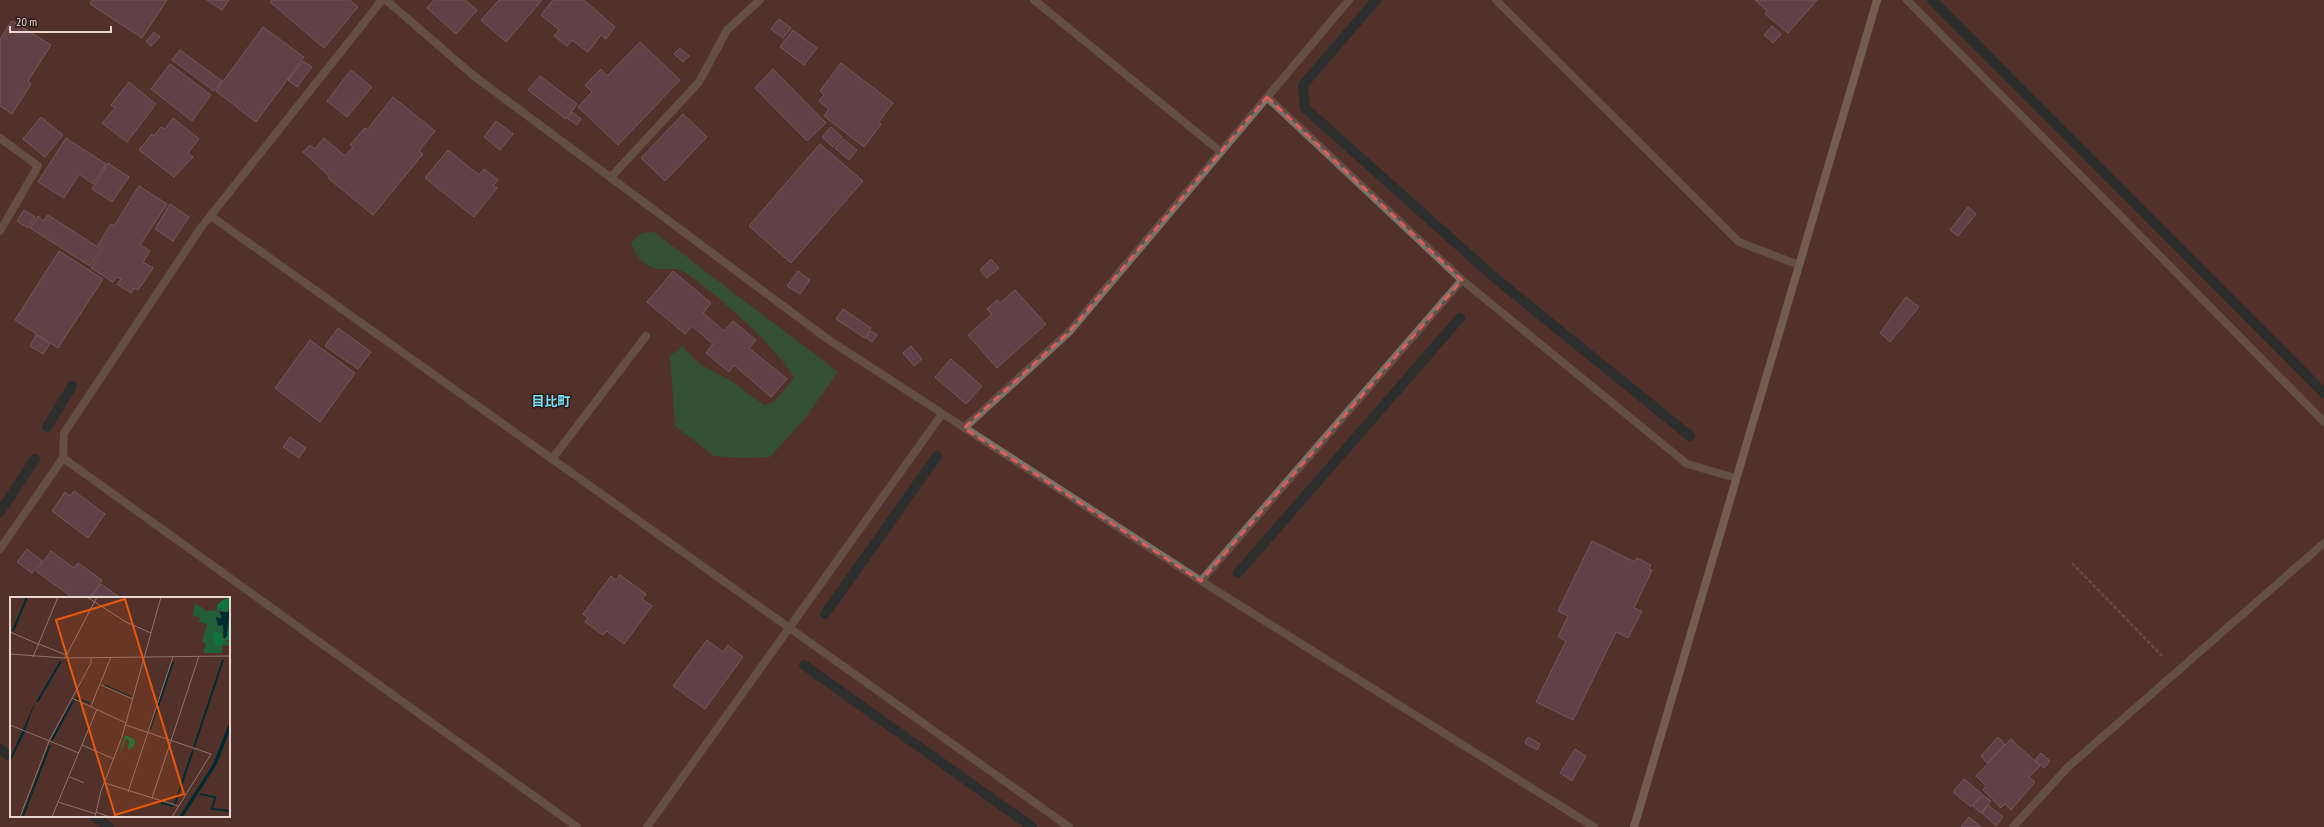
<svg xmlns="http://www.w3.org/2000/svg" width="2324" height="827" font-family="'PT Sans Narrow','Noto Sans JP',sans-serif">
<rect width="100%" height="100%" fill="#52312a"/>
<!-- forest -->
<path fill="#0f753e" d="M654,232L838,372L803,421L770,457L743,458L714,456L675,426L670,356L682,346L700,364L733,382L764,405L774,402L794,378C786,356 701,278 679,270C675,268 668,269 664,269C645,269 637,258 631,243L642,233Z"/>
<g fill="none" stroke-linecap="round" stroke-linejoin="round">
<!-- stream -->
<path stroke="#002b33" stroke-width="10" d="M1376,0L1303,85L1305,108L1495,278L1690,436
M1932,0L2324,393
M47,427L72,386
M0,512L35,459
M1238,573L1460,318
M825,614L937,456
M804,665L1032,827
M0,749L11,757
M94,816L109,827"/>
</g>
<!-- building -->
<path fill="#70546b" stroke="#a3849d" d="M92,0H167L142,38L90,4Z
M207,0H229L222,10Z
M272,0H350L358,7L324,48L270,2Z
M434,0H465L477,10L456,34L427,8Z
M499,0H542L506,42L481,20Z
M553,0H584L615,27L606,39L601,35L588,52L572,40L567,46L554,36L559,30L541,15Z
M1755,0H1817L1788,33L1765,14L1767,11Z
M779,19L791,28L783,38L771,29Z
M12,21L51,45L28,81L31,84L12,114L0,106V39Z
M1772,26L1781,34L1773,43L1764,35Z
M263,27L304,57L256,122L216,91Z
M793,30L817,48L804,65L780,47Z
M154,32L160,37L151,46L146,41Z
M640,42L680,80L618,145L578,107L592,92L585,85L601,69L607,76Z
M680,48L689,56L683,62L674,54Z
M180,50L222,81L214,91L172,60Z
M303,61L312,67L297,87L288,80Z
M841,63L893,103L878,123L881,124L864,147L824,116L829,109L819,101L824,95L820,91Z
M170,64L211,95L192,121L151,89Z
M773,69L826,123L807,141L755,88Z
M351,70L372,87L347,117L327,101Z
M540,76L577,104L566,119L528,90Z
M129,82L156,104L127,142L102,123L115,108L111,105Z
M393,97L435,131L419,151L423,154L373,215L328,178L329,176L303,152L310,145L315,149L324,138L345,156L353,147L350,145L365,128L367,130Z
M572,112L581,119L577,125L568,119Z
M683,114L707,137L665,181L641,158Z
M41,117L63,135L45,157L23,139Z
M173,118L199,139L188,153L193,157L174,177L139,150L152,134L154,136L161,127L165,129Z
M496,121L513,134L500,150L484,137Z
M831,127L842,137L833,147L822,137Z
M66,138L106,164L93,184L79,174L64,198L38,182Z
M843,139L857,150L849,160L835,148Z
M820,144L863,181L791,263L749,226Z
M448,150L479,175L484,169L498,180L493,186L497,188L474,217L425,178Z
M108,163L129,177L112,202L92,189Z
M139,186L167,204L140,245L150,251L143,262L153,268L138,290L134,288L131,293L117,284L121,279L117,277L113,282L91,268L103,249L98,245L111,224L114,226Z
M170,204L189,217L173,241L155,229Z
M1968,207L1976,214L1958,236L1950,230Z
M24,210L35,217L28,228L17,221Z
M48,215L101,249L90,266L30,228L38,216L43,221Z
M59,251L103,279L58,348L15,320Z
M991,259L999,268L987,278L980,270Z
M673,271L711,303L703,313L724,331L733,321L756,340L749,348L787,379L771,397L734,365L729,372L706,353L713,344L692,326L685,334L647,302Z
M798,271L810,280L800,294L787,286Z
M1015,290L1046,324L997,368L968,335L992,314L987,309L997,300L1000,303Z
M1906,297L1919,307L1890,342L1880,333Z
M843,309L871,328L865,338L836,319Z
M338,328L371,352L358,369L325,346Z
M871,331L877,335L872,342L866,338Z
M36,335L50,344L43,354L30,346Z
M310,340L355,373L320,422L275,388Z
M911,346L922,359L914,366L903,353Z
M951,359L982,386L966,404L935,377Z
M290,437L306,448L299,458L283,447Z
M74,491L105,514L88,538L52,511L65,492L70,496Z
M1592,541L1635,562L1637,558L1651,565L1649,569L1652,570L1634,608L1642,611L1628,638L1616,632L1573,720L1536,702L1566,641L1558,637L1568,616L1558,611Z
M27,549L42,561L32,573L17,562Z
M51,551L74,568L78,563L102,580L90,598H73L36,571Z
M620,575L646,594L642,599L652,606L624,644L607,631L603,635L585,622L588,618L583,614L611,576L616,580Z
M101,584L121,598H91Z
M707,640L723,652L728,645L743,657L705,709L673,686Z
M1528,737L1540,744L1537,750L1525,743Z
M1998,737L2005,744L1987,763L1981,756Z
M2011,739L2040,766L2029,777L2035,782L2011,810L2005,804L2001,808L1983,790L1986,786L1976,776Z
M1575,749L1586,756L1572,781L1560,773Z
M2041,753L2050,761L2044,768L2035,760Z
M1964,779L1982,794L1971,807L1953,792Z
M1983,795L1991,801L1981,813L1973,806Z
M1988,805L2003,817L1996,826L1982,813Z
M1969,817L1981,827H1961Z"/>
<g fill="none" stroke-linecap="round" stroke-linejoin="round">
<!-- path -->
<path stroke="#856761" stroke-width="2.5" stroke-dasharray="4 2" stroke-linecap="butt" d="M2072,563L2162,656"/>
<!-- lane -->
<path stroke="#787364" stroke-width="8" d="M0,138L38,166L0,231
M552,459L646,336"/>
<!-- street -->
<path stroke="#787364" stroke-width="8" d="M386,0L474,76L829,340L1201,581L1594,827
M1034,0L1221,152
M1496,0L1739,242L1799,265
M1907,0L2324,422
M1267,97L1462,280L1687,464L1736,478
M611,177L699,82L727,30L760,0
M211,216L1069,827
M964,428L1069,332L1349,0
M63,458L577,827
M0,549L63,458L64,433L200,229L382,0
M1201,581L1462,280
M647,827L942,414
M2013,827L2068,767L2324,543"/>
<!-- secondary -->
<path stroke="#99927b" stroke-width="8" d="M1634,827L1877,0"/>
</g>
<!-- marked area -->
<path d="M0 0H2324V827H0ZM1267,97L1462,280L1201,581L964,428L1069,332Z" fill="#52312a" fill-opacity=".55" fill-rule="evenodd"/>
<path fill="none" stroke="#dd5c5b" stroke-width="3" stroke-dasharray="8 5" stroke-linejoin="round" d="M1267,97L1462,280L1201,581L964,428L1069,332Z"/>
<g text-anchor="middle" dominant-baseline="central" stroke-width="3" stroke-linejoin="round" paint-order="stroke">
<!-- quarter labels -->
<g font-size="13" font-weight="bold" fill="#79dff5" stroke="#2d1e1a">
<text x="551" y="401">目比町</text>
</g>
</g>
<!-- overview -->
<g transform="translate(10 597)">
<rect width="220" height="220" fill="#52312a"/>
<path d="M185,6L197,14L207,13L213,20L206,21L213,28L214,34L204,43L220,44V49L213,48L212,56H193L196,47L192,45L197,27L189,25L190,20L183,19Z" fill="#205f38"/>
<path d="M220,0L218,15L207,13V8L213,3ZM220,14V44L215,42L214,46L206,49L203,39L206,35L213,36L212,41H216ZM115,138L124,142L125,146L123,150L118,153L119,143L116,142L109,159Z" fill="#0f753e"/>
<path d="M220,10L217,39L214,42L213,28L208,29L206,20L212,22L210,15H218ZM26,103L14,137L0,165V162ZM220,124V133L207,167L173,220H169L203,167Z" fill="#002b33"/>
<path fill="none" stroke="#002b33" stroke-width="2" d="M3,34L17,0M94,88L121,100M66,101L80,106M27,105L51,64M140,133L163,65M42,143L63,104M184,150L213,63M190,197L205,200L202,212L220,214M151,206L164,209M165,207L183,153M13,219L40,148"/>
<path fill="none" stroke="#90736d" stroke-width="1" d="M77,0L116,25L141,36M0,35L28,47M29,47L56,58M0,57L54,61L220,59M23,60L48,0M55,61L87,0M91,88L123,102M62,101L116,126M81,109L101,60M0,128L69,156M116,128L201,157L162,220M72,148L104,162M60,180L74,186M95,186L168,209M118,195L163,60M142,201L189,59M48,205L87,112M86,215L100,220M10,220L39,144L81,66V61M42,220L48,205L86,217M85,220L91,194L112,140L151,0"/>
<path fill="#e8590c" fill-opacity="0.15" stroke="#e8590c" stroke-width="2" d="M115,2L174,197L105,218L46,23Z"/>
<rect width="220" height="220" fill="none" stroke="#ecd6d1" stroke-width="2"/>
</g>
<!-- scale -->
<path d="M10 26v6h101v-6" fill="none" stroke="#ecd6d1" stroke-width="2"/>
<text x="16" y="26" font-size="12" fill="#ecd6d1" stroke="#2d1e1a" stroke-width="3" paint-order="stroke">20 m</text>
</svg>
